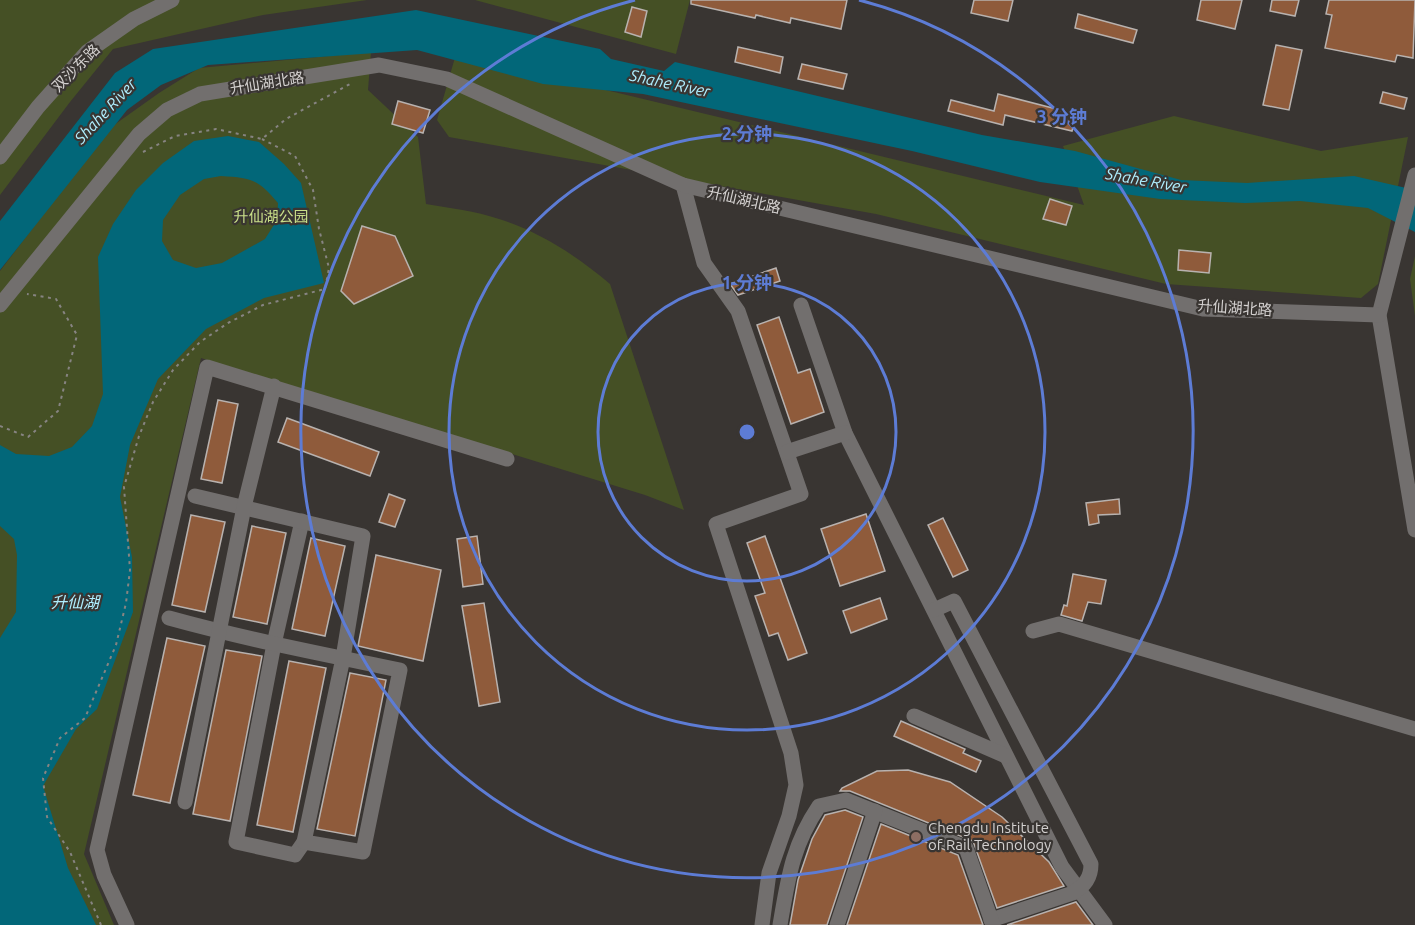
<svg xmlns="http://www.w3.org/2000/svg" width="1415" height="925" font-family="Ubuntu,'Noto Sans SC',sans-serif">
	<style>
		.green { fill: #455025 }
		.water { fill: #026779; fill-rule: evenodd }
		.building { fill: #8f5b3b; stroke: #b8b2af; stroke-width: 1.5 }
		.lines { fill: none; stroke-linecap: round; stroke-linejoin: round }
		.path { stroke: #878482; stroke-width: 2; stroke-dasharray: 3 4.5; stroke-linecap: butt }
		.minor { stroke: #726f6e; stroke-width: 15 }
		.ring { fill: none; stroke: #5d7cd5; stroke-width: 3 }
		.education-dot { fill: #8d6e63; stroke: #393532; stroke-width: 2 }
		.labels { text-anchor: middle; stroke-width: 4.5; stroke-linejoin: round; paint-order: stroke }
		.street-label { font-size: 15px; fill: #d3d0cf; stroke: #393532 }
		.park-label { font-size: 15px; fill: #c9df89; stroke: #393532 }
		.poi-label { font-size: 15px; fill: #d3d0cf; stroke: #393532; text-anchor: start }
		.water-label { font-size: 16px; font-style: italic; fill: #afefff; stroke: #393532 }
		.centre { fill: #5d7cd5; stroke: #393532; stroke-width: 3 }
		.ring-label { font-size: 18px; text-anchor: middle; font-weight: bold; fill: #5d7cd5; stroke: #393532; stroke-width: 4.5; stroke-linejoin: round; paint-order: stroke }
	</style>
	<rect width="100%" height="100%" fill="#393532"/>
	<g class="green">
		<path d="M 0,0 L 367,0 L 263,15 L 113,49 L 70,102 L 0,195 Z"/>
		<path d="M 475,0 L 690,0 L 676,54 Z"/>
		<path d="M 371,52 L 368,90 L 418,137 L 426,204 C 450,208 475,211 499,219 C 540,232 577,256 610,284 L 684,510 L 645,495 L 201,358 L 84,854 L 114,925 L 0,925 L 0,271 L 107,130 L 159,93 L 199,68 Z"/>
		<path d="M 456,54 L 1084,205 L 1063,146 L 1174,116 L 1321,151 L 1408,137 L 1378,284 L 1361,298 L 1166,284 L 876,214 L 449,137 L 437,120 Z"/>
		<path d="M 1415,256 L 1415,316 L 1410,279 Z"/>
	</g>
	<g class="water">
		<path d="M 416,10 L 600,49 L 611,59 L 664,71 L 675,62 L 982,135 L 1075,151 L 1181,180 L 1247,183 L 1354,176 L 1415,190 L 1415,232 L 1368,208 L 1300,201 L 1245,203 L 1160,199 L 1040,182 L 912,151 L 643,94 L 543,84 L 417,50 L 208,65 L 161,85 L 127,110 L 0,270 L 0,221 L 115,73 L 153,49 Z"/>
		<path d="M 228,136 L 259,142 L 284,164 L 301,183 L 324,283 L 264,298 L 206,329 L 158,379 L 130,445 L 120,497 L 132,557 L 133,612 L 97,709 L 76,729 L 43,786 L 68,868 L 96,925 L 0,925 L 0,638 L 16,612 L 17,555 L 14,539 L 0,526 L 0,445 L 16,454 L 49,456 L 72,447 L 92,426 L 103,394 L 98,257 L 113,224 L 136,190 L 163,163 L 194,141 ZM 221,176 C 252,178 258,179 278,203 L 277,220 L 265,239 L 222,263 L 196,268 L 173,260 L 162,241 L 163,220 L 180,195 L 204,179 Z"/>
	</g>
	<g class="building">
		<path d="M 691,0 L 847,0 L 841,29 L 791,18 L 790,23 L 756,15 L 755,18 L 691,4 Z"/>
		<path d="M 974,0 L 1013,0 L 1008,21 L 971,13 Z"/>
		<path d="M 1201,0 L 1242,0 L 1235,29 L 1197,20 Z"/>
		<path d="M 1272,0 L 1299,0 L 1295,16 L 1270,11 Z"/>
		<path d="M 1329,0 L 1415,0 L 1413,58 L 1397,55 L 1395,62 L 1325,48 L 1332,15 L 1326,14 Z"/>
		<path d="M 632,7 L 647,11 L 641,37 L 625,32 Z"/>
		<path d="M 1078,14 L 1137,30 L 1133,43 L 1075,28 Z"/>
		<path d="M 1276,45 L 1302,50 L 1289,110 L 1263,105 Z"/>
		<path d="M 738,47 L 783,57 L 780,73 L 735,62 Z"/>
		<path d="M 802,64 L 847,74 L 843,89 L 798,79 Z"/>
		<path d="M 1383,92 L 1407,98 L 1404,109 L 1380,103 Z"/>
		<path d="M 998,94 L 1076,114 L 1072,131 L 1005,115 L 1003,125 L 948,111 L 951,100 L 994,111 Z"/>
		<path d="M 398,101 L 430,110 L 423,133 L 392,124 Z"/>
		<path d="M 1050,199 L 1072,206 L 1066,225 L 1043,219 Z"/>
		<path d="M 362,226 L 395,236 L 413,276 L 354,304 L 341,291 Z"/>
		<path d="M 1179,250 L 1211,253 L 1209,273 L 1178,270 Z"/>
		<path d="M 776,268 L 780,281 L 738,295 L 730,284 Z"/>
		<path d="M 779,317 L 798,373 L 810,369 L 824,412 L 791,424 L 757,325 Z"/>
		<path d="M 218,400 L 238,404 L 222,483 L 201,479 Z"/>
		<path d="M 287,418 L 379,452 L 370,476 L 278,442 Z"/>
		<path d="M 389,494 L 405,500 L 395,527 L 379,522 Z"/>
		<path d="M 1119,499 L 1120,514 L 1098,515 L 1099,523 L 1089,525 L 1086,503 Z"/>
		<path d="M 866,514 L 885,571 L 840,586 L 821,529 Z"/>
		<path d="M 191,515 L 225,522 L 205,612 L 172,605 Z"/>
		<path d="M 943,518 L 968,570 L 953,577 L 928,525 Z"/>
		<path d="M 252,526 L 286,533 L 267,624 L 233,617 Z"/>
		<path d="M 477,536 L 483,584 L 463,587 L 457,539 Z"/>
		<path d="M 765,536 L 807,653 L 788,660 L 778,633 L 769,636 L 755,596 L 765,593 L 747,543 Z"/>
		<path d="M 311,538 L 345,546 L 325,636 L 292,629 Z"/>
		<path d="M 376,555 L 441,570 L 423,661 L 358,646 Z"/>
		<path d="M 1073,574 L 1106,580 L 1101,604 L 1088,602 L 1082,621 L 1061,615 L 1064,605 L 1067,606 Z"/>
		<path d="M 880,598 L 887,619 L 851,633 L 843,611 Z"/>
		<path d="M 484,603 L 500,702 L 479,706 L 462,606 Z"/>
		<path d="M 167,638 L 205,646 L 170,803 L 133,795 Z"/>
		<path d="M 226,650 L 262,656 L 230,821 L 193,814 Z"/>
		<path d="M 289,661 L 326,668 L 293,832 L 257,825 Z"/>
		<path d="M 350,673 L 386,680 L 355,836 L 317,829 Z"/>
		<path d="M 901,721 L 965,749 L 963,753 L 981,761 L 976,772 L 894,736 Z"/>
		<path d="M 908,770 L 950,782 L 1002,817 L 1049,862 L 1064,886 L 997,908 L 973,841 L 850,791 L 840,791 L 842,788 L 877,771 Z"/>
		<path d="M 845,810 L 863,817 L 827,925 L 790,925 L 798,880 L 812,839 L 825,815 Z"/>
		<path d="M 881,824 L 958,855 L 983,925 L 847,925 Z"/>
		<path d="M 1076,902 L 1093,925 L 1007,925 Z"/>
	</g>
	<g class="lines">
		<g class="path">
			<path d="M 143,152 L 175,136 L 216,129 L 262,139 L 286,119 L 350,84"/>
			<path d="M 0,426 L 28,437 L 58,411 L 77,335 L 56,299 L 27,294"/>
			<path d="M 101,925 L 70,852 L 47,817 L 43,778 L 60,738 L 85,718 L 116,645 L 126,603 L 130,570 L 124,487 L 139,436 L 153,402 L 173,370 L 200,342 L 228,323 L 263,305 L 325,289 L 329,268 L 319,229 L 313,190 L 295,156 L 262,139"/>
		</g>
		<g class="minor">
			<path d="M 0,157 L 38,107 L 87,52 L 134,19 L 172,0"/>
			<path d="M 1415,175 L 1379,315 L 1415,530"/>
			<path d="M 683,185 L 704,263 L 738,311 L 801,494 L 716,524 L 791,753 L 796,785 L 789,816 L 769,873 L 762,925"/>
			<path d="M 0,305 L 139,134 L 167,110 L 200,94 L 379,65 L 447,79 L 683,185 L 1203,309 L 1379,315"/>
			<path d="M 801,305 L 845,433 L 1062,867 L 1105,925"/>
			<path d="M 787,452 L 845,433"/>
			<path d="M 302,521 L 274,644 L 236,842 L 295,855 L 304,842"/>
			<path d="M 934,610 L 954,601 L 1091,864 C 1091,878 1085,885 1073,893 L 991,920"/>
			<path d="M 169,618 C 245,639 322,654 400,670 L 363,852 L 304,842 L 343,658 L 363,536 L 195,496"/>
			<path d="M 1033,631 L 1059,624 L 1415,729"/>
			<path d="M 914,716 L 1006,756"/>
			<path d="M 185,802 L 244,507 L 274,386"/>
			<path d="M 127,925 L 104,875 L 97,850 L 207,367 L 507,459"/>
			<path d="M 780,925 C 788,879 792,846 819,806 L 846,800 L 966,848 L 993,925"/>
			<path d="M 837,925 L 875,811"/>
		</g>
	</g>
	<g class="ring">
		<circle cx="747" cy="432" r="149"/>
		<circle cx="747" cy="432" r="298"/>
		<path d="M859 0A446 446 0 1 1 635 0"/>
	</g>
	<circle class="education-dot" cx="916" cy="837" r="6"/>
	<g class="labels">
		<g class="street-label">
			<text transform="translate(76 68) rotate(-45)" y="5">双沙东路</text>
			<text transform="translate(267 83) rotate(-9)" y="5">升仙湖北路</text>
			<text transform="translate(744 200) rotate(13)" y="5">升仙湖北路</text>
			<text transform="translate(1235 308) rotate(4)" y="5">升仙湖北路</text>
		</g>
		<g class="park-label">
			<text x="271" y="222">升仙湖公园</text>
		</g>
		<g class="poi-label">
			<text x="928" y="833">Chengdu Institute<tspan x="928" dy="17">of Rail Technology</tspan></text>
		</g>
		<g class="water-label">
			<text transform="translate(670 83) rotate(12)" y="6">Shahe River</text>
			<text transform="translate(105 111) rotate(-47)" y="6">Shahe River</text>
			<text transform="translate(1146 180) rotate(10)" y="6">Shahe River</text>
			<text x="75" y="608">升仙湖</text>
		</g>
	</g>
	<circle cx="747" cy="432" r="9" class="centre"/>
	<g class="ring-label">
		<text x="1062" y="123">3 分钟</text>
		<text x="747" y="140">2 分钟</text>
		<text x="747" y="289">1 分钟</text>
	</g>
</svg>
